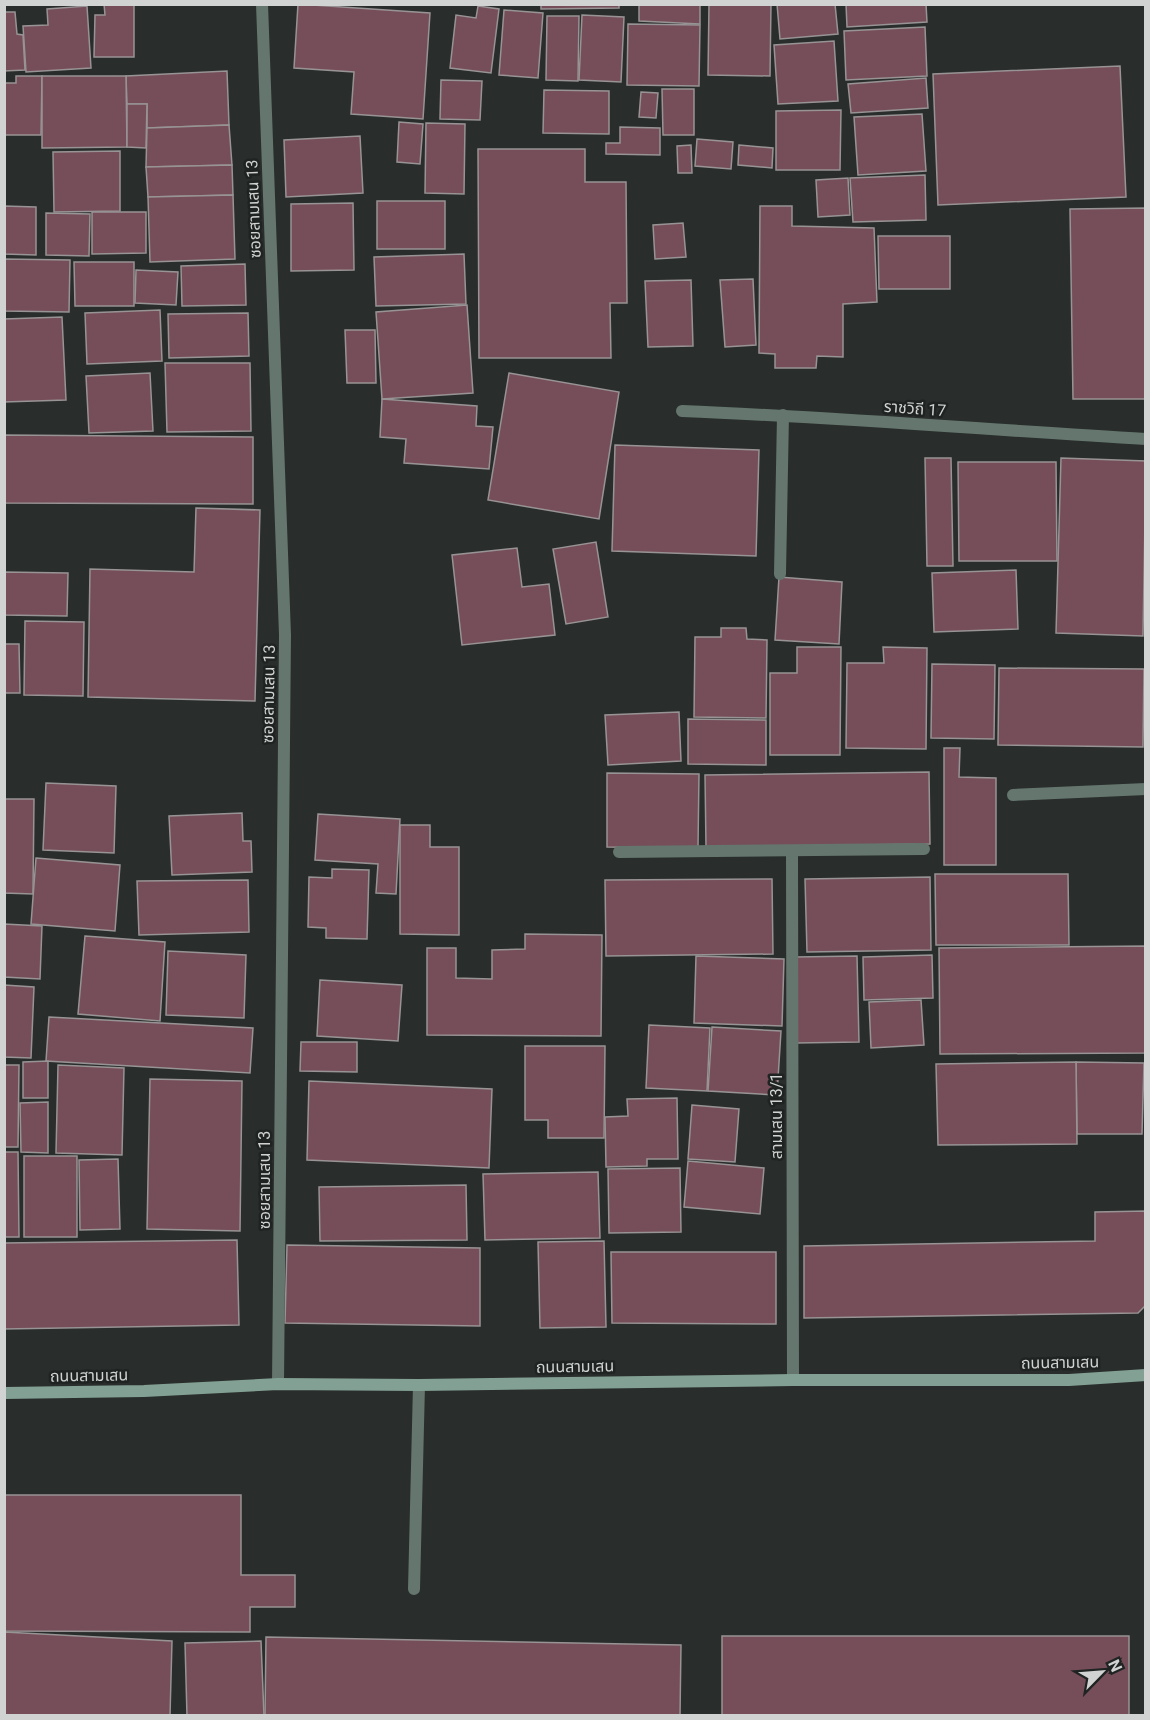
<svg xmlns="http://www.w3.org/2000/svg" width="1150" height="1720" font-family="Roboto,'Noto Sans Thai',sans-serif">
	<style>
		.building { fill: #764e5a; stroke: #989394; stroke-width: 1.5 }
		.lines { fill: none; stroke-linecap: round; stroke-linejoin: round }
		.lane { stroke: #64766e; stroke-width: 12 }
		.street { stroke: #64766e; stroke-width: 12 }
		.secondary { stroke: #82a094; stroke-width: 12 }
		.labels { text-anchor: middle; stroke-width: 5; stroke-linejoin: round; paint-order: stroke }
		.street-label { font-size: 16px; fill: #d1d3d2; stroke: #1f2322 }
	</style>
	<rect width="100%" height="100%" fill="#292d2b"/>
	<g class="building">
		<path d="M 104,4 L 134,4 L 134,57 L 94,57 L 95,15 L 105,15 Z"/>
		<path d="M 298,4 L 430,13 L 423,119 L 351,114 L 354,72 L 294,68 Z"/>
		<path d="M 541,4 L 619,4 L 619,8 L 541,9 Z"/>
		<path d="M 639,4 L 700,4 L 700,24 L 639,21 Z"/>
		<path d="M 709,4 L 771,4 L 770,76 L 708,75 Z"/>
		<path d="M 777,4 L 835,4 L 838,34 L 780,39 Z"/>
		<path d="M 846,4 L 926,4 L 927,22 L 847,27 Z"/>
		<path d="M 87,6 L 91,68 L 26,72 L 23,26 L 48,25 L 47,9 Z"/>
		<path d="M 478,6 L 499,9 L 491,73 L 450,68 L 456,15 L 476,18 Z"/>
		<path d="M 504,10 L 543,13 L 538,78 L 499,75 Z"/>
		<path d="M 4,12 L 15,12 L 17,34 L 23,35 L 25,70 L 4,71 Z"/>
		<path d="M 582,15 L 624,17 L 621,82 L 579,80 Z"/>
		<path d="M 547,16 L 579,16 L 578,81 L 546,80 Z"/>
		<path d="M 628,24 L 700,25 L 699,86 L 627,85 Z"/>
		<path d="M 925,27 L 927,76 L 846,80 L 844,31 Z"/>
		<path d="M 834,41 L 838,101 L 778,104 L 774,45 Z"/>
		<path d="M 1120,66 L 1126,197 L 938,205 L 933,74 Z"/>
		<path d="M 227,71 L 229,125 L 147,128 L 147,104 L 127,104 L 126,76 Z"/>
		<path d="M 16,76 L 42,76 L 41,135 L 4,135 L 4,83 L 16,83 Z"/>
		<path d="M 42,76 L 126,76 L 127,147 L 42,148 Z"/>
		<path d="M 926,78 L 928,108 L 851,113 L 848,84 Z"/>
		<path d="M 441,80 L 482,81 L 480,120 L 440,119 Z"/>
		<path d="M 662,89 L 694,89 L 694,135 L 663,135 Z"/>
		<path d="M 544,90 L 609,91 L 609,134 L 543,133 Z"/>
		<path d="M 641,92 L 658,93 L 656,118 L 639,117 Z"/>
		<path d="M 127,104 L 147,104 L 146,148 L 127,147 Z"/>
		<path d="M 841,110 L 840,170 L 776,170 L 776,111 Z"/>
		<path d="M 922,114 L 926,171 L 858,175 L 854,117 Z"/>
		<path d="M 399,122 L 423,124 L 420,164 L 397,162 Z"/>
		<path d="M 426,123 L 465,124 L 464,194 L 425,193 Z"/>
		<path d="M 229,125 L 232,165 L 146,167 L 147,128 Z"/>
		<path d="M 620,127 L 660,128 L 660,155 L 606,154 L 606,143 L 620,143 Z"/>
		<path d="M 360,136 L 363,193 L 286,197 L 284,140 Z"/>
		<path d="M 697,139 L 733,142 L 731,169 L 695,166 Z"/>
		<path d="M 691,145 L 692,173 L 678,173 L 677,146 Z"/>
		<path d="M 739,145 L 773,148 L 772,168 L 738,165 Z"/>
		<path d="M 478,149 L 585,149 L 585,182 L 626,182 L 627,303 L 610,303 L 611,358 L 479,358 Z"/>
		<path d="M 120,151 L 120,211 L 54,212 L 53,152 Z"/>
		<path d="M 232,165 L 233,195 L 148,197 L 146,167 Z"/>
		<path d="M 925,175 L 926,220 L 853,222 L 850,178 Z"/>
		<path d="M 848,178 L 850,215 L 818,217 L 816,180 Z"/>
		<path d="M 233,195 L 235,259 L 150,262 L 148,197 Z"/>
		<rect x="377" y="201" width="68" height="48"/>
		<path d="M 353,203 L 354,270 L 291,271 L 291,204 Z"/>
		<path d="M 4,206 L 36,207 L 36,255 L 4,254 Z"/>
		<path d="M 760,206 L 792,206 L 792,226 L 874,228 L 877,302 L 843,304 L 843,357 L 817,356 L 816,368 L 775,368 L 775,354 L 759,353 Z"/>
		<path d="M 1146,208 L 1146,399 L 1073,399 L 1070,209 Z"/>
		<path d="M 92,212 L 146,212 L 146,253 L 92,254 Z"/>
		<path d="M 46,213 L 90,214 L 89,256 L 46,255 Z"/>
		<path d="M 683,223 L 686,257 L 655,259 L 653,225 Z"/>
		<path d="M 878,236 L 950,236 L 950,289 L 879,289 Z"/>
		<path d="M 464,254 L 466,304 L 376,306 L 374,257 Z"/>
		<path d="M 4,259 L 70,260 L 69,312 L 4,311 Z"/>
		<path d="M 74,262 L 134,262 L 134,306 L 75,306 Z"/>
		<path d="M 245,264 L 246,305 L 182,306 L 181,266 Z"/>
		<path d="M 136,270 L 178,272 L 176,305 L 135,303 Z"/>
		<path d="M 753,279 L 756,345 L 725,347 L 720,280 Z"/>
		<path d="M 691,280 L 693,346 L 648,347 L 645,281 Z"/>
		<path d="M 467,305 L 473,393 L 382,399 L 376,312 Z"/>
		<path d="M 160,310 L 162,361 L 87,364 L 85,313 Z"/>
		<path d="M 248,313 L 249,356 L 169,358 L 168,314 Z"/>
		<path d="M 62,317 L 66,400 L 4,402 L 4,319 Z"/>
		<path d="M 345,330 L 375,330 L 376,383 L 347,383 Z"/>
		<path d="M 165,363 L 250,363 L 251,431 L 167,432 Z"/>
		<path d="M 150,373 L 153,431 L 89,433 L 86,376 Z"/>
		<path d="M 509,373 L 619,392 L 599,519 L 488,500 Z"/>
		<path d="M 382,399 L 477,406 L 476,426 L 493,427 L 489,469 L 404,463 L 406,439 L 380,437 Z"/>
		<path d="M 4,435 L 253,437 L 253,504 L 4,503 Z"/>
		<path d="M 615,445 L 759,450 L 756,556 L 612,551 Z"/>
		<path d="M 925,458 L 951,458 L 953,566 L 927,566 Z"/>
		<path d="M 1061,458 L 1146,461 L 1143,636 L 1056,633 Z"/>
		<path d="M 958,462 L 1056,462 L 1057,561 L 959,561 Z"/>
		<path d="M 196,508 L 260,510 L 255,701 L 88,697 L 90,569 L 194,572 Z"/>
		<path d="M 596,542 L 608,617 L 566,624 L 553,549 Z"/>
		<path d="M 517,548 L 522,587 L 549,584 L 555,635 L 462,645 L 452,555 Z"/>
		<path d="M 1016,570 L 1018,629 L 934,632 L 932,573 Z"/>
		<path d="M 4,572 L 68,573 L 67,616 L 4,615 Z"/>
		<path d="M 779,577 L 842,582 L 839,644 L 775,640 Z"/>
		<path d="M 25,621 L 84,622 L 83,696 L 24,695 Z"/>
		<path d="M 721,628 L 746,628 L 747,639 L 767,640 L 766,718 L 694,717 L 695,637 L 721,637 Z"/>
		<path d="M 4,644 L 19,644 L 20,693 L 4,693 Z"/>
		<path d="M 797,647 L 841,647 L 840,755 L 770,755 L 770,673 L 797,673 Z"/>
		<path d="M 883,647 L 927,648 L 926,749 L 846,748 L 847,663 L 884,663 Z"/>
		<path d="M 932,664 L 995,665 L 994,739 L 931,738 Z"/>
		<path d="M 999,668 L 1144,669 L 1143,747 L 998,745 Z"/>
		<path d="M 679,712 L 681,761 L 608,765 L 605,715 Z"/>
		<path d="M 688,719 L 766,720 L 766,765 L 688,764 Z"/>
		<path d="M 944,748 L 960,748 L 959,777 L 996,778 L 996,865 L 944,865 Z"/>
		<path d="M 929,772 L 930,844 L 706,847 L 705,775 Z"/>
		<path d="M 607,773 L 699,774 L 698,848 L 607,847 Z"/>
		<path d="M 46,783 L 116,786 L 114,853 L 43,850 Z"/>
		<path d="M 4,799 L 34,799 L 33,894 L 4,893 Z"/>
		<path d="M 242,813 L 243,841 L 251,841 L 252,872 L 172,875 L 169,816 Z"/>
		<path d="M 318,814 L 400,819 L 396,894 L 376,893 L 378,864 L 315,860 Z"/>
		<path d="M 400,825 L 430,825 L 430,847 L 459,847 L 459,935 L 400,934 Z"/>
		<path d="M 36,858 L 120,865 L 115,931 L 31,924 Z"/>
		<path d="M 332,869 L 369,870 L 367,939 L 326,938 L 326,928 L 308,927 L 309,877 L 332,878 Z"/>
		<path d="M 935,874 L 1068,874 L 1069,945 L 936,945 Z"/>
		<path d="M 930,877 L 931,950 L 807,952 L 805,879 Z"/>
		<path d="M 772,879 L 773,954 L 606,956 L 605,880 Z"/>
		<path d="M 248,880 L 249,932 L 139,935 L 137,881 Z"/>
		<path d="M 4,924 L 42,926 L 40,979 L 4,977 Z"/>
		<path d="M 525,934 L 602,935 L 601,1036 L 427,1035 L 427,948 L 456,948 L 456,978 L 492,979 L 492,950 L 525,949 Z"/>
		<path d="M 85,936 L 165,942 L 160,1021 L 78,1014 Z"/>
		<path d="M 1146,946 L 1146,1053 L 940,1054 L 939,948 Z"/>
		<path d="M 168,951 L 246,955 L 244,1018 L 166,1015 Z"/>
		<path d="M 932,955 L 933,998 L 864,1000 L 863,957 Z"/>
		<path d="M 696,956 L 784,959 L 782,1026 L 694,1023 Z"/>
		<path d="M 857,956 L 859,1042 L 796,1043 L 795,957 Z"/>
		<path d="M 320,980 L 402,985 L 398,1041 L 317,1036 Z"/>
		<path d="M 4,985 L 34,987 L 31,1058 L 4,1057 Z"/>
		<path d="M 921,1000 L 924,1045 L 871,1048 L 869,1002 Z"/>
		<path d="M 49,1017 L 253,1028 L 250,1073 L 46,1061 Z"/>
		<path d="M 649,1025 L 710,1028 L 707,1091 L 646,1088 Z"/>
		<path d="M 712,1027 L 781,1031 L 777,1095 L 708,1091 Z"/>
		<path d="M 301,1042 L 357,1042 L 357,1072 L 300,1071 Z"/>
		<path d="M 525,1046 L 605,1046 L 604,1138 L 548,1138 L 548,1120 L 525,1120 Z"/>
		<path d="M 48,1061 L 48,1098 L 23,1098 L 23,1062 Z"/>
		<path d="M 1076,1062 L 1144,1063 L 1142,1134 L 1077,1134 Z"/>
		<path d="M 1076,1062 L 1077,1144 L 938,1145 L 936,1064 Z"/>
		<path d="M 4,1065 L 19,1065 L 18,1147 L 4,1147 Z"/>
		<path d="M 58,1065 L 124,1068 L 122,1155 L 56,1153 Z"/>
		<path d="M 150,1079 L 242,1081 L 240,1231 L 147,1229 Z"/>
		<path d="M 309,1081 L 492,1089 L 489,1168 L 307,1160 Z"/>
		<path d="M 677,1098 L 678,1159 L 647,1159 L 647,1166 L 606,1167 L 605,1117 L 628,1116 L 627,1099 Z"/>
		<path d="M 48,1102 L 48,1153 L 21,1152 L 20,1103 Z"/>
		<path d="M 692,1105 L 739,1109 L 735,1162 L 688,1159 Z"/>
		<path d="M 4,1152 L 18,1152 L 19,1237 L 4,1237 Z"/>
		<rect x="24" y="1156" width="53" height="81"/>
		<path d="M 118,1159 L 120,1229 L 80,1230 L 79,1160 Z"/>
		<path d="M 688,1161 L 764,1168 L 760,1214 L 684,1207 Z"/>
		<path d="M 680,1168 L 681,1232 L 609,1233 L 608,1169 Z"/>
		<path d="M 598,1172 L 600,1238 L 485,1240 L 483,1174 Z"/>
		<path d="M 466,1185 L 467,1240 L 320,1241 L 319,1187 Z"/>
		<path d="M 1146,1211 L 1146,1305 L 1138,1313 L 804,1318 L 804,1246 L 1095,1241 L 1095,1212 Z"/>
		<path d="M 237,1240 L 239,1325 L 4,1329 L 4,1243 Z"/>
		<path d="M 604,1241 L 606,1327 L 540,1328 L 538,1242 Z"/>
		<path d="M 287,1245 L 480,1248 L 480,1326 L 285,1323 Z"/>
		<path d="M 611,1252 L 776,1252 L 776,1324 L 612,1323 Z"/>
		<path d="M 4,1495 L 241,1495 L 241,1575 L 295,1575 L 295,1607 L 250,1607 L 250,1632 L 4,1631 Z"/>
		<path d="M 4,1632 L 172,1641 L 170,1716 L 4,1716 Z"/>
		<rect x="722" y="1636" width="407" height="80"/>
		<path d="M 266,1637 L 681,1645 L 680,1716 L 265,1716 Z"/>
		<path d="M 261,1641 L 264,1716 L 187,1716 L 185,1643 Z"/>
	</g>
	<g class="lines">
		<path class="lane" d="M 414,1589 L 419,1385"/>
		<g class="street">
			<path d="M 262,4 L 285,635 L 278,1384"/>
			<path d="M 682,411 C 836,417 991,430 1146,439"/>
			<path d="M 780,574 L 783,415"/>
			<path d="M 1013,795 L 1146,789"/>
			<path d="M 792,851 L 793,1380"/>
			<path d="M 619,852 L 924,849"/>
		</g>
		<path class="secondary" d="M 4,1393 L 144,1391 L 278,1384 L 419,1385 L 793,1380 L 1069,1380 L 1146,1375"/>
	</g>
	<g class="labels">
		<g class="street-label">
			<text transform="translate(253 209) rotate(-92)" y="6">ซอยสามเสน 13</text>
			<text transform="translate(915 408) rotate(4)" y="6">ราชวิถี 17</text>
			<text transform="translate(268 694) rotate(-89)" y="6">ซอยสามเสน 13</text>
			<text transform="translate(776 1116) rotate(-90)" y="6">สามเสน 13/1</text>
			<text transform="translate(264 1180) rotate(-90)" y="6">ซอยสามเสน 13</text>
			<text transform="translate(1060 1362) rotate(-1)" y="6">ถนนสามเสน</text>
			<text transform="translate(575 1366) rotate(-1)" y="6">ถนนสามเสน</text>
			<text transform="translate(89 1375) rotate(-1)" y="6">ถนนสามเสน</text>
		</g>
	</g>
	<rect width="1150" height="1720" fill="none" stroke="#d1d3d2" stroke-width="12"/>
	<g transform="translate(1102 1672) rotate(65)" stroke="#1f2322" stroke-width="4.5" paint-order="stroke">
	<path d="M0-4.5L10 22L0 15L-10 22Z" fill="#d1d3d2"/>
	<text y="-9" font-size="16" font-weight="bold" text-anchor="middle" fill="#d1d3d2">N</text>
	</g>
</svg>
